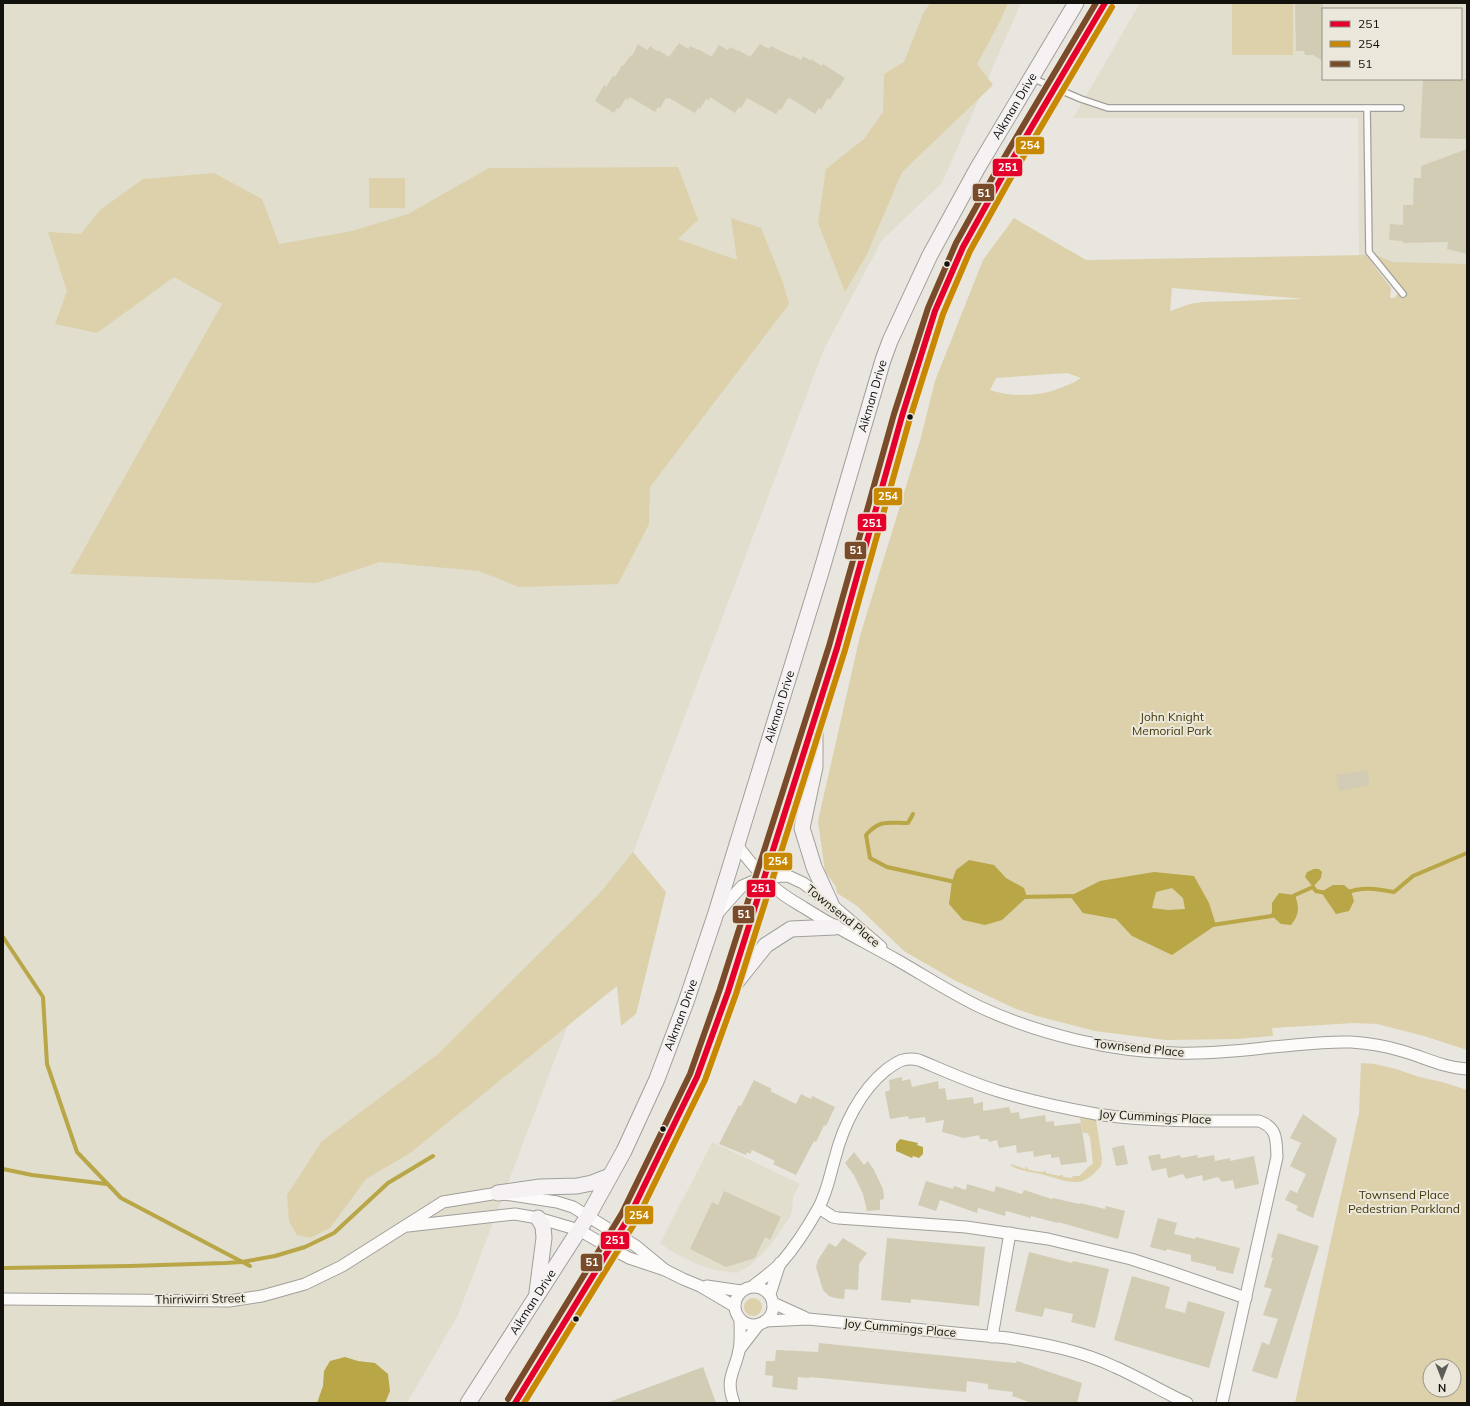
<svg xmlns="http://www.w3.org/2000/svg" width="1470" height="1406" font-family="Mulish,sans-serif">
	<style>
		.built { fill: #e1dece; fill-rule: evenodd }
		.green { fill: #dcd1aa; fill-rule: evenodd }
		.water { fill: #b8a647; fill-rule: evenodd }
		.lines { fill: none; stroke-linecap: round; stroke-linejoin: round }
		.stream { stroke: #b8a647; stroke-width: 4 }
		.building { fill: #d2ccb4 }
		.service-casing { stroke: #a09f99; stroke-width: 8 }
		.minor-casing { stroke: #a09f99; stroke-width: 13 }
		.secondary-casing { stroke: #a09f99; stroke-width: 17 }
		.service { stroke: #fcfbfa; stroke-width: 5.5 }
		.minor { stroke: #fcfbfa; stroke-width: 11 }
		.secondary { stroke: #f6f2f4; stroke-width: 15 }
		.bus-1-casing { stroke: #ebe8db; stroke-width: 9 }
		.bus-2-casing { stroke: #ebe8db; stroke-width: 9 }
		.bus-3-casing { stroke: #ebe8db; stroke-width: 9 }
		.bus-1 { stroke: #e4002b; stroke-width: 6 }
		.bus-2 { stroke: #c98802; stroke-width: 6 }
		.bus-3 { stroke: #7a4b2a; stroke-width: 6 }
		.bus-dot { fill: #12110c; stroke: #ebe8db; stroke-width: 1.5 }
		.labels { text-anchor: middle; stroke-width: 4; stroke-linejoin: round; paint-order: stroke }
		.street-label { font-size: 12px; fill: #12110c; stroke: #ebe8db }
		.park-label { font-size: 12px; fill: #433809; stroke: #ebe8db }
		.line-badge { stroke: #ebe8db; stroke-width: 1.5 }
		.badge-label { font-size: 11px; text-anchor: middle; font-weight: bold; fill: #fff }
	</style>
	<rect width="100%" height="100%" fill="#e8e6de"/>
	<g class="built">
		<path d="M 3,3 L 1021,3 L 942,183 L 882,240 L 824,349 L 458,1315 L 407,1403 L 3,1403 Z"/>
		<path d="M 1140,3 L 1467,3 L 1467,264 L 1359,265 L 1358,118 L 1073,118 ZM 1323,9 L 1461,9 L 1461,79 L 1323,79 Z"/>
		<path d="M 712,1142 L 800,1184 L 793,1197 L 792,1210 L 790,1217 L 775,1239 L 763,1253 L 749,1266 L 737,1273 L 716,1270 L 696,1264 L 671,1251 L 660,1243 L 695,1176 Z"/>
	</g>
	<g class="green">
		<path d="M 930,3 L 1008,3 L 1000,21 L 977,64 L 993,85 L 902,172 L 867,254 L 845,292 L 818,223 L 826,169 L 864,139 L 883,112 L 884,74 L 904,62 L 923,14 Z"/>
		<rect x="1232" y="3" width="61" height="52"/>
		<path d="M 678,167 L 698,220 L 678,239 L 737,260 L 731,218 L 761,228 L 782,280 L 789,304 L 650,487 L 649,524 L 618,584 L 519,587 L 479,571 L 380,562 L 316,583 L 70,574 L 222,304 L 174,277 L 97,333 L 55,324 L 67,291 L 48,232 L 81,234 L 100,210 L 143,179 L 214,173 L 262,199 L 279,244 L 352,231 L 408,214 L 489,168 Z"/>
		<rect x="369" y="178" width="36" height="30"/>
		<path d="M 1014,218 L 1086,260 L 1366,255 L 1391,288 L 1390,298 L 1395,298 L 1401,287 L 1376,255 L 1392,262 L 1467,264 L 1467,1050 L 1424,1036 L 1377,1024 L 1354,1023 L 1272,1028 L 1273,1036 L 1237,1039 L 1166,1040 L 1095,1031 L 1037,1016 L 1014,1008 L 954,980 L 904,951 L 857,906 L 837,893 L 836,887 L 825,871 L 818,821 L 860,636 L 920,441 L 935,381 L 983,260 ZM 1172,288 L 1305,299 L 1203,302 L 1190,304 L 1170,311 ZM 1067,373 L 1081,378 C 1054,395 1020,400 990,390 L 996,378 Z"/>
		<path d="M 633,852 L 666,892 L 636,1014 L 621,1026 L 617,986 L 410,1153 L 366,1179 L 330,1228 L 310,1238 L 297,1235 L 289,1221 L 287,1195 L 322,1141 L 438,1054 L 600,893 Z"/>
		<path d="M 1361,1063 L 1375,1064 L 1396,1069 L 1419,1077 L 1442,1082 L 1467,1090 L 1467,1403 L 1295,1403 L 1359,1113 ZM 1430,1366 L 1454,1366 L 1454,1390 L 1430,1390 Z"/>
		<path d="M 1080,1118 L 1096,1120 L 1102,1158 L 1101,1166 C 1096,1172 1086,1182 1078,1182 C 1066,1183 1053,1177 1041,1174 C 1030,1172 1021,1171 1011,1166 L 1011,1164 L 1025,1169 L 1026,1167 L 1027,1167 L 1027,1169 C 1033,1171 1041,1173 1046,1171 L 1046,1173 L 1060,1176 L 1061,1175 L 1063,1175 L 1063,1177 L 1072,1178 L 1073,1176 L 1079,1176 L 1093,1163 L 1090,1137 L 1087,1133 L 1083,1133 Z"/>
		<circle cx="753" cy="1307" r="9"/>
	</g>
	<g class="water">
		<path d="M 969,860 L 994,865 L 1006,878 L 1024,888 L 1027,897 L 1002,920 L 985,925 L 963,920 L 949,904 L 952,881 L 956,870 Z"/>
		<path d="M 1314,869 L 1319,869 L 1322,872 L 1321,878 L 1313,887 L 1305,877 L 1307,872 Z"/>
		<path d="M 1154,872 L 1194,876 L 1209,903 L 1216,925 L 1172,955 L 1132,936 L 1116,919 L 1083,913 L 1070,896 L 1100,881 ZM 1172,888 L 1183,898 L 1185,909 L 1168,910 L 1152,908 L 1156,892 Z"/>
		<path d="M 1333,885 L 1344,885 L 1351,891 L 1354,901 L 1349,911 L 1336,914 L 1321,892 Z"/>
		<path d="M 1279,893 L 1295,895 C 1299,907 1300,914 1291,925 L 1281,924 L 1272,916 L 1272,903 Z"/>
		<path d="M 900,1139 L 918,1143 L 917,1145 L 923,1147 L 923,1154 L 919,1158 L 913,1156 L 912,1158 L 896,1151 L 896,1144 Z"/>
		<path d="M 345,1357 L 358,1361 L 375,1363 L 388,1374 L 390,1391 L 385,1403 L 317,1403 L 323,1386 L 324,1371 L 330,1361 Z"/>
	</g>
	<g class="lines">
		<g class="stream">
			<path d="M 913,814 L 908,823 C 888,823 880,819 866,835 L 870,858 L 887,867 L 955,882"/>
			<path d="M 1346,893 C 1362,886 1378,889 1394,892 L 1413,876 L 1467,853"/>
			<path d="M 1021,897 L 1075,896"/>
			<path d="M 1292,898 L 1295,895 L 1313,887 L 1316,891 L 1326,893"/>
			<path d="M 1212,925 L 1272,916 L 1275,912"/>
			<path d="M 3,937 L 43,997 L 47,1064 L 77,1152 L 121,1198 L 250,1266"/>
			<path d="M 3,1169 L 32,1175 L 107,1184"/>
			<path d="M 3,1268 L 130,1266 L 225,1263 L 242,1262 L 275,1256 L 305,1247 L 334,1233 L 388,1183 L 433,1156"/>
		</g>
	</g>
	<g class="building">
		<path d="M 1295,3 L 1323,3 L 1323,61 L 1313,55 L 1305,55 L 1304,51 L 1296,51 Z"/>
		<path d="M 679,43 L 688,49 L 690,46 L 698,50 L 698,49 L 710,56 L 712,56 L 719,45 L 728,50 L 730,47 L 738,51 L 738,50 L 750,57 L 760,44 L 769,49 L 771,46 L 791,56 L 792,55 L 801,60 L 803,56 L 811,61 L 811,59 L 822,66 L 823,64 L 845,78 L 838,89 L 837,88 L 830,100 L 828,98 L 821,110 L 819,108 L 815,114 L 790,98 L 789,99 L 788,98 L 781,110 L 779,109 L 776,114 L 747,98 L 741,108 L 739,107 L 735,113 L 710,97 L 709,100 L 706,99 L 700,109 L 698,108 L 695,113 L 669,98 L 669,99 L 666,98 L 660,108 L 658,107 L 655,112 L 630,97 L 628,100 L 626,98 L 619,109 L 617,108 L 614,113 L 595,101 L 604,85 L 606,87 L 613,76 L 615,77 L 622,65 L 623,66 L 631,55 L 632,56 L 638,44 L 647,50 L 650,46 L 657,51 L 658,50 L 669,57 Z"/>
		<path d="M 1423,79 L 1467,79 L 1467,139 L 1420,138 Z"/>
		<path d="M 1467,149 L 1467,254 L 1447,249 L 1448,242 L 1403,243 L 1403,241 L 1389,240 L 1390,224 L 1403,225 L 1403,205 L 1413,205 L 1414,178 L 1421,178 L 1421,166 Z"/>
		<path d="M 1367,770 L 1370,785 L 1339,791 L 1336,775 Z"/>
		<path d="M 902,1077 L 902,1081 L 910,1079 L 912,1087 L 938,1081 L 939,1089 L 945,1088 L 947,1100 L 973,1097 L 974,1104 L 983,1102 L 983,1111 L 1009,1107 L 1011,1113 L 1019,1112 L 1020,1119 L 1045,1115 L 1046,1122 L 1054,1121 L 1054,1126 L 1081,1123 L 1087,1162 L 1061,1165 L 1059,1157 L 1051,1158 L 1051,1154 L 1034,1157 L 1033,1151 L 1017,1153 L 1016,1145 L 999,1148 L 997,1140 L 989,1142 L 988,1139 L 980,1139 L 979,1135 L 964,1138 L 942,1132 L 944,1120 L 926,1123 L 925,1117 L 909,1119 L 908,1116 L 890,1119 L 885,1092 L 890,1090 L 889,1080 Z"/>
		<path d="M 754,1080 L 772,1089 L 770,1091 L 796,1104 L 801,1094 L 811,1099 L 812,1096 L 835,1107 L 826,1126 L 824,1125 L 816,1142 L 814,1141 L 796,1175 L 773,1164 L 775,1161 L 752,1150 L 750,1154 L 747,1152 L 746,1155 L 719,1144 L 739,1105 L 741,1106 Z"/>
		<path d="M 1303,1114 L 1337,1139 L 1313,1218 L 1296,1210 L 1298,1206 L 1285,1200 L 1290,1190 L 1297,1193 L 1306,1174 L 1290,1166 L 1301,1143 L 1290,1138 Z"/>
		<path d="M 1124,1145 L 1128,1164 L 1116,1166 L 1112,1148 Z"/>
		<path d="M 854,1152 L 864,1165 L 868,1161 L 874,1170 L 883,1189 L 884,1199 L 880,1200 L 880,1210 L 867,1211 L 863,1194 L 854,1175 L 845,1163 Z"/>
		<path d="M 1160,1154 L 1161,1159 L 1180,1155 L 1181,1158 L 1197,1155 L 1198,1158 L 1214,1155 L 1215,1161 L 1230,1158 L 1230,1161 L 1254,1156 L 1259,1184 L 1235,1189 L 1233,1180 L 1222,1182 L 1218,1177 L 1203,1181 L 1202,1175 L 1186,1179 L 1183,1174 L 1168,1178 L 1166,1168 L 1152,1171 L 1148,1156 Z"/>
		<path d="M 926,1181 L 953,1189 L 954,1186 L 966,1190 L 967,1184 L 994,1192 L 996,1186 L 1022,1194 L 1024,1190 L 1052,1199 L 1053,1198 L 1079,1204 L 1080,1203 L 1105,1209 L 1106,1206 L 1125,1211 L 1118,1239 L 1058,1222 L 1058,1223 L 1031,1216 L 1031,1218 L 1006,1211 L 1005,1216 L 978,1208 L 977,1213 L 940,1200 L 936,1211 L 918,1205 Z"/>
		<path d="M 724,1191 L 781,1217 L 770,1240 L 765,1237 L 755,1258 L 726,1267 L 690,1249 L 712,1202 L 718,1205 Z"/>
		<path d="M 1158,1218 L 1177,1223 L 1174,1234 L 1195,1239 L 1196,1237 L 1240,1248 L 1233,1274 L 1216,1270 L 1216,1267 L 1191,1261 L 1191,1255 L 1167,1249 L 1166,1251 L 1150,1247 Z"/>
		<path d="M 1278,1233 L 1319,1246 L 1277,1379 L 1252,1371 L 1262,1342 L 1269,1345 L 1278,1319 L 1263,1315 L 1272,1289 L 1264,1287 L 1273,1258 L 1271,1257 Z"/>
		<path d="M 843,1238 L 867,1253 L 859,1264 L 858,1290 L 845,1289 L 844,1299 L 835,1298 L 829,1296 L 823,1290 L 816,1267 L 818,1260 L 829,1243 L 836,1247 Z"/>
		<path d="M 887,1238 L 985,1247 L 979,1306 L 911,1299 L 911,1303 L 881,1300 Z"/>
		<path d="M 1029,1252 L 1072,1263 L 1073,1261 L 1109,1269 L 1095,1328 L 1071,1322 L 1073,1314 L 1045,1308 L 1042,1317 L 1015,1311 Z"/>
		<path d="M 1132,1276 L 1170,1287 L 1165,1308 L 1185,1313 L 1188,1301 L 1225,1312 L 1209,1368 L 1114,1340 Z"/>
		<path d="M 819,1343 L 1016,1363 L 1017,1361 L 1082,1383 L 1077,1403 L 1032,1403 L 1012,1396 L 1013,1392 L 988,1389 L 988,1384 L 967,1381 L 966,1392 L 810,1377 L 810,1378 L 798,1377 L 797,1390 L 772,1387 L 773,1376 L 765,1375 L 766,1361 L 775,1361 L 776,1350 L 818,1352 Z"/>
		<path d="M 703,1367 L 716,1403 L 609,1403 L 609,1402 Z"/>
	</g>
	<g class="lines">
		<g class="service-casing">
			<g id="service">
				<path d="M 1032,78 L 1081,99 L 1108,108 L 1401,108"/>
				<path d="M 1367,108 L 1369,252 L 1403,294"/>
			</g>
		</g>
		<g class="minor-casing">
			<g id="minor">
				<path d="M 737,845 C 748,860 760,874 774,887 C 782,895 793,901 803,907 C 834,927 865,942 897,960 C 925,976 951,993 980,1007 C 1038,1034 1112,1052 1176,1053 C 1208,1054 1240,1051 1272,1047 C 1298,1045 1324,1041 1351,1042 C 1368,1043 1386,1046 1402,1051 C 1424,1057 1444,1068 1467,1069"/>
				<path d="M 717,914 L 742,886 L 763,877 L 788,876 L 803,883 L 831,904 L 881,947"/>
				<path d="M 819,1208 L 833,1217 L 838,1218 L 966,1227 L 1048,1239 L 1131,1259 L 1171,1272 L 1246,1298"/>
				<path d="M 408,1226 L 515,1214 L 538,1218 L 579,1230 L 610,1248 L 629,1258 L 665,1270 L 683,1279 L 700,1286 L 734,1306"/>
				<path d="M 707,1286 L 741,1291"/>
				<path d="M 753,1286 C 762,1279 773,1271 781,1263 C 794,1248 809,1225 819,1207 C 827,1192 830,1175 835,1158 C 843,1126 860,1091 886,1070 C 898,1061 904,1057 919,1060 C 945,1071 971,1083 998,1091 C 1030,1101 1063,1108 1096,1114 C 1149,1122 1205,1121 1259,1121 C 1278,1128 1276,1140 1277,1157 L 1222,1403"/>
				<circle cx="754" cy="1306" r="19"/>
				<path d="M 770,1294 L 780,1263"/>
				<path d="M 3,1299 L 229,1301 L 262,1296 L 305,1284 L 342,1266 L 443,1202 L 498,1193 L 557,1202 L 573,1207 L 636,1246 L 665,1270"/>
				<path d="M 773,1303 L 804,1317"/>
				<path d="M 765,1321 L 808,1319 L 1008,1338 C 1045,1344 1082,1351 1115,1367 C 1140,1378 1163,1392 1187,1403"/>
				<path d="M 992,1337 L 1010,1233"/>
				<path d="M 739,1350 L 759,1324"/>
				<path d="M 734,1403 C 725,1379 734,1373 739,1351 C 741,1341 740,1329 740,1319"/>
			</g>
		</g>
		<g class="secondary-casing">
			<g id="secondary">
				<path d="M 815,731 L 815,767 L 802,828 L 814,867 L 831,904"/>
				<path d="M 734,985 L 766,945 L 791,929 L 835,927"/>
				<path d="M 498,1193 L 540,1187 L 577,1186 L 592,1183 L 610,1176"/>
				<path d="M 537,1292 L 544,1238 L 543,1226 L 538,1218"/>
				<path id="s1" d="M 468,1403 L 588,1216 L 624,1151 L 657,1079 L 686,1002 L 715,916 L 821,572 L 883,360 L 890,341 L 930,255 L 977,169 L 1076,3"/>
				<path d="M 515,1403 L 629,1217 L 697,1077 L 728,992 L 837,648 L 902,416 L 935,311 L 963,247 L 1002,177 L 1105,3"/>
			</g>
		</g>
		<use href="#service" class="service"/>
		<use href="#minor" class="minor"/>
		<use href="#secondary" class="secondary"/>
		<g class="bus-1-casing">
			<path id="bus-1" d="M 515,1403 L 629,1217 L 697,1077 L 728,992 L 837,648 L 902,416 L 935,311 L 963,247 L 1002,177 L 1105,3"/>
		</g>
		<g class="bus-2-casing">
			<path id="bus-2" d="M 524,1403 L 636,1221 L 705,1080 L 736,994 L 845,650 L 910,418 L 943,314 L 970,251 L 1009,181 L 1112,7"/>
		</g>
		<g class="bus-3-casing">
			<path id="bus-3" d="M 508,1399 L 622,1213 L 690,1074 L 720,989 L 829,646 L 894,414 L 928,308 L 956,243 L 995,173 L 1096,3"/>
		</g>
		<use href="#bus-1" class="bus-1"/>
		<use href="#bus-2" class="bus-2"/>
		<use href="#bus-3" class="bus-3"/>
	</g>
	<g class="bus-dot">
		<circle cx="947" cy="264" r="3.5"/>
		<circle cx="910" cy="417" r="3.5"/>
		<circle cx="663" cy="1129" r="3.5"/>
		<circle cx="576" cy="1319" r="3.5"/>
	</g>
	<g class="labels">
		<g class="street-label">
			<text dy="4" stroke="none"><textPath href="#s1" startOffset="1416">Aikman Drive</textPath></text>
			<text dy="4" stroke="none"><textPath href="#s1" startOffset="1092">Aikman Drive</textPath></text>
			<text dy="4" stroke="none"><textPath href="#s1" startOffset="768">Aikman Drive</textPath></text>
			<text transform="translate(843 916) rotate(39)" y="4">Townsend Place</text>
			<text dy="4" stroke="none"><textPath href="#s1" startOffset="444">Aikman Drive</textPath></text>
			<text transform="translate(1139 1048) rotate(6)" y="4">Townsend Place</text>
			<text transform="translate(1155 1117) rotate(3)" y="4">Joy Cummings Place</text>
			<text transform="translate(200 1299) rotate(-1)" y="4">Thirriwirri Street</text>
			<text dy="4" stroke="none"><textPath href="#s1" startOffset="120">Aikman Drive</textPath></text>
			<text transform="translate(900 1328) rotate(5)" y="4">Joy Cummings Place</text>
		</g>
		<g class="park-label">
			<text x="1172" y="721">John Knight<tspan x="1172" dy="14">Memorial Park</tspan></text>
			<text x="1404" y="1199">Townsend Place<tspan x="1404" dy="14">Pedestrian Parkland</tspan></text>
		</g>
	</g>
	<g class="line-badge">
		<rect x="1015" y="136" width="30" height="19" rx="4" fill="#c98802"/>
		<rect x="992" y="158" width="31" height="19" rx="4" fill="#e4002b"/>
		<rect x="972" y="183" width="23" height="19" rx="4" fill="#7a4b2a"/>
		<rect x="873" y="487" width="30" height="19" rx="4" fill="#c98802"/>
		<rect x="857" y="513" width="30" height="19" rx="4" fill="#e4002b"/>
		<rect x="844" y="541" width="23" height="19" rx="4" fill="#7a4b2a"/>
		<rect x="763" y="852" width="30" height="19" rx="4" fill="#c98802"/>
		<rect x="746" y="879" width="30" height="19" rx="4" fill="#e4002b"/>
		<rect x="732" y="905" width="23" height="19" rx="4" fill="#7a4b2a"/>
		<rect x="624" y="1205" width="30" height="20" rx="4" fill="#c98802"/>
		<rect x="600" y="1231" width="30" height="19" rx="4" fill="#e4002b"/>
		<rect x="580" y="1253" width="23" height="19" rx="4" fill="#7a4b2a"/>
	</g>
	<g class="badge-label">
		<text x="1030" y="149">254</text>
		<text x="1008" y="171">251</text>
		<text x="984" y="197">51</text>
		<text x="888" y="500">254</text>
		<text x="872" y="527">251</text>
		<text x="856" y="554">51</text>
		<text x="778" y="865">254</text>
		<text x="761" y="892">251</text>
		<text x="744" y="918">51</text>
		<text x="639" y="1219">254</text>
		<text x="615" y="1244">251</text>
		<text x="592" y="1266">51</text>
	</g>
	<rect width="1470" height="1406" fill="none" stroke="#12110c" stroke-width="8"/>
	<rect x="1322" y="8" width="140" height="72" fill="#ebe8db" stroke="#949288"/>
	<rect x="1330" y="21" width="20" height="6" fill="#e4002b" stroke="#949288"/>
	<text x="1358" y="28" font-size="12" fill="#12110c">251</text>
	<rect x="1330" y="41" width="20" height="6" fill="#c98802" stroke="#949288"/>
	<text x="1358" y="48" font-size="12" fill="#12110c">254</text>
	<rect x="1330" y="61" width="20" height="6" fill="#7a4b2a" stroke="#949288"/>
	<text x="1358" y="68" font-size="12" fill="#12110c">51</text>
	<g transform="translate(1442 1378) rotate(180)"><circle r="19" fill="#ebe8db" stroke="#949288"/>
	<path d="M0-3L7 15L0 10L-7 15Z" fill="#5d5c56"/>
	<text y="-6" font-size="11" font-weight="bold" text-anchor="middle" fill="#12110c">N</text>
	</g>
</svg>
